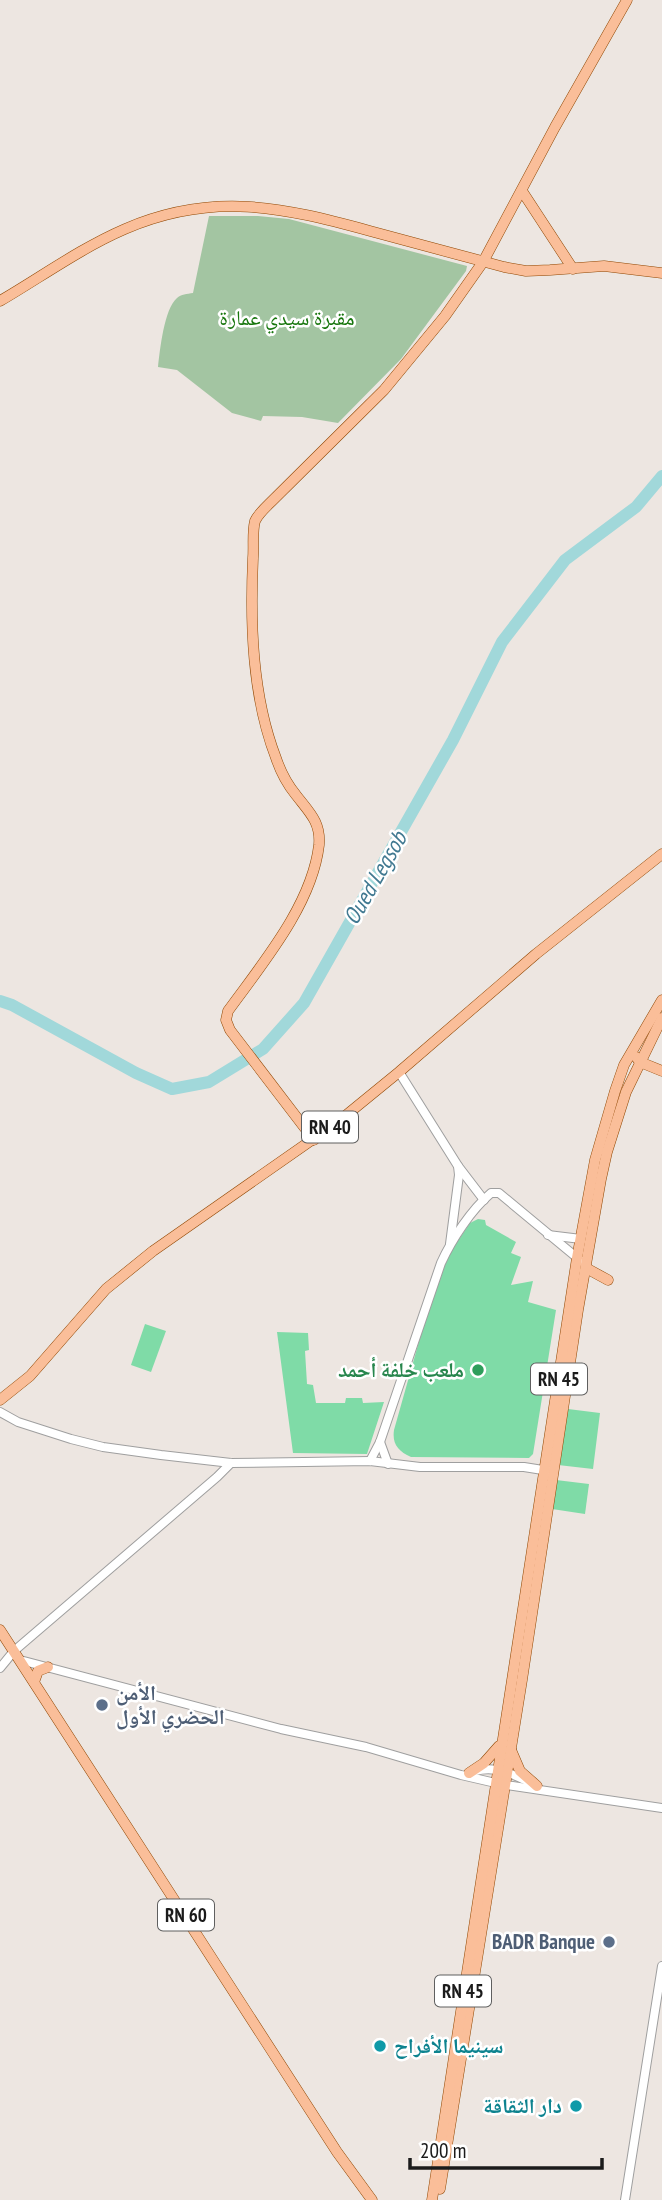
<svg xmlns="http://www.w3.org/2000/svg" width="662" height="2200" font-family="'PT Sans Narrow','Noto Naskh Arabic',sans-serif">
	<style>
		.cemetery { fill: #a3c5a2 }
		.pitch { fill: #7fdba7 }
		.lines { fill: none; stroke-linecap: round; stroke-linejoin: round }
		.river { stroke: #a1d8da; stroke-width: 12 }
		.minor-casing { stroke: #9f9f9f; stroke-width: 10 }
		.major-casing { stroke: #904703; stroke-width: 11 }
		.minor { stroke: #fff; stroke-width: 8 }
		.major { stroke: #fabe99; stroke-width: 10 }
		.leisure-dot { fill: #2e9e5b; stroke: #fff; stroke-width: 2.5 }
		.service-dot { fill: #5c6f8a; stroke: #fff; stroke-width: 2.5 }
		.culture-dot { fill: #0f9aa8; stroke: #fff; stroke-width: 2.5 }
		.labels { text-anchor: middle; stroke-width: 5; stroke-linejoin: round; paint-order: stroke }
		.shield { fill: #fff; stroke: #5f5f5f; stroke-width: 2 }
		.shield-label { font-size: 19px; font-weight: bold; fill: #1b1b1b }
		.park-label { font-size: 21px; fill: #17760d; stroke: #fff }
		.leisure-label { font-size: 21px; font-weight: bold; fill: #27864d; stroke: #fff; text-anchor: end }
		.service-label { font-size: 21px; font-weight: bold; fill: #4e5e75; stroke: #fff; text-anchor: start }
		.culture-label { font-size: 21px; font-weight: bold; fill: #0d838f; stroke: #fff; text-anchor: start }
		.water-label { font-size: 23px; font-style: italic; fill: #417991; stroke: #fff }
	</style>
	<rect width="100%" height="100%" fill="#ede6e1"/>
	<path class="cemetery" d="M 209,216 L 258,216 L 289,219 L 467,266 L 466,271 L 401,359 L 338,423 L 302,417 L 263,416 L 261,421 L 232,413 L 177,370 L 158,367 C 160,350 164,309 177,298 C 181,294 187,294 193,293 Z"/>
	<g class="pitch">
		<path d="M 478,1219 L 485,1220 L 486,1225 L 516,1242 L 511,1253 L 521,1257 L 511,1285 L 533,1281 L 528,1302 L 556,1310 L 533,1454 L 529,1458 L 411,1457 C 398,1451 392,1444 394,1430 L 440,1267 L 470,1223 Z"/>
		<path d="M 145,1324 L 166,1331 L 151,1372 L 131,1365 Z"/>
		<path d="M 277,1332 L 308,1333 L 309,1350 L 305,1351 L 307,1384 L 313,1385 L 316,1403 L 345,1403 L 346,1398 L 362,1398 L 363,1403 L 384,1402 L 367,1454 L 293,1453 Z"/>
		<path d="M 568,1409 L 600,1413 L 593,1469 L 558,1465 Z"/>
		<path d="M 556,1480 L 589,1484 L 585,1514 L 552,1509 Z"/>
	</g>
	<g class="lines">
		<path class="river" d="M 0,1001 L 12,1005 L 136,1073 L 172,1089 L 209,1082 L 263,1049 L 304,1003 L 453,740 L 502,642 L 565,560 L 636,507 L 662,476"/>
		<g class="minor-casing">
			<g id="minor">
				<path d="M 399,1072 L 458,1166 L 459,1175 L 450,1244"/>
				<path d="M 458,1166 L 484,1200"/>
				<path d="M 548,1235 L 581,1239"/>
				<path d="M 0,1412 L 18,1422 L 71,1439 L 103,1447 L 161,1455 L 231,1463 L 370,1461 L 420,1467 L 524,1467 L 549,1471"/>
				<path d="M 380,1442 L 388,1464"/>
				<path d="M 370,1461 L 380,1442 L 441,1263 C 452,1239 471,1210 491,1193 L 499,1193 L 581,1261"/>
				<path d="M 20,1660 L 281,1729 L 366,1747 L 461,1775 L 500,1784 L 662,1808"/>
				<path d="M 0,1668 L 14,1651 L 217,1477 L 231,1463"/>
				<path d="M 475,1771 C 495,1766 511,1773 529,1782"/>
				<path d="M 625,2200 L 662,1966"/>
			</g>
		</g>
		<g class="major-casing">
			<g id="major">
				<path d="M 522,191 L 573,269"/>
				<path d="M 0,301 C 41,277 81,248 125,229 C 213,191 282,207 370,231 C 415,243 459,255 504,267 L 526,271 L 550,270 L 604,266 L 662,273"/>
				<path d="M 636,1057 L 640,1062 L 662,1071"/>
				<path d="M 314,1140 L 230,1030 L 226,1020 L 228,1011 C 262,964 312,905 319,845 C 321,822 309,812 296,795 C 287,784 280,770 276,758 C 252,696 250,623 253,558 C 254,547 252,532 255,521 C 258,514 267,506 272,501 L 384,390 L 445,316 L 483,262 L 555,127 L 627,0"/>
				<path d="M 586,1268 L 608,1280"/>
				<path d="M 0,1400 L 30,1376 L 106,1289 L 153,1251 L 339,1121 L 399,1072 L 536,954 L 662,854"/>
				<path d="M 0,1630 L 337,2152 L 372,2200"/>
				<path d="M 34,1682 L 38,1671 L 48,1667"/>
				<path d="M 511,1750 L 520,1771 L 537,1786"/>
				<path d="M 469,1773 L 484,1763 L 499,1746"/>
				<path d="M 440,2189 L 522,1680 L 578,1310 L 601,1179 L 607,1152 L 626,1092 L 662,1018"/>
				<path d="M 432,2200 L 577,1258 L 595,1160 L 615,1091 L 624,1065 L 662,1000"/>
			</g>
		</g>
		<use href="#minor" class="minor"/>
		<use href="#major" class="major"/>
	</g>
	<circle class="leisure-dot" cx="478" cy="1370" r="7"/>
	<g class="service-dot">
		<circle cx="102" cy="1705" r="7"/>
		<circle cx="609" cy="1942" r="7"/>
	</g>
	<g class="culture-dot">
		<circle cx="380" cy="2046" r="7"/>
		<circle cx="576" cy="2106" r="7"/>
	</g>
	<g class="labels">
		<g class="shield">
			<rect x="302" y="1111.5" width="56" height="31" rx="5"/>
			<rect x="531" y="1363.5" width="56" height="31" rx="5"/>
			<rect x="158" y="1899.5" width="56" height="31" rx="5"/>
			<rect x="435" y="1975.5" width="56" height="31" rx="5"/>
		</g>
		<g class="shield-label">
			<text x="330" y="1134">RN 40</text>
			<text x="559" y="1386">RN 45</text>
			<text x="186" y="1922">RN 60</text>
			<text x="463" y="1998">RN 45</text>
		</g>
		<g class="park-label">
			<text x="287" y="325">مقبرة سيدي عمارة</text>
		</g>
		<g class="leisure-label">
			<text x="464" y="1377">ملعب خلفة أحمد</text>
		</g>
		<g class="service-label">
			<text x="116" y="1700">الأمن<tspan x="116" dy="24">الحضري الأول</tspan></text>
			<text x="595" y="1949" text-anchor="end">BADR Banque</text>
		</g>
		<g class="culture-label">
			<text x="394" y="2053">سينيما الأفراح</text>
			<text x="562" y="2113" text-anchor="end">دار الثقاقة</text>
		</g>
		<g class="water-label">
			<text transform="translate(375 878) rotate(-60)" y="8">Oued Legsob</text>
		</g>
	</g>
	<path d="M410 2158v10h192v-10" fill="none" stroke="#1b1b1b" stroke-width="3.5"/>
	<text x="420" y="2158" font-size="21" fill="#1b1b1b" stroke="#ffffff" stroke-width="5" paint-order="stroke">200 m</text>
</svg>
